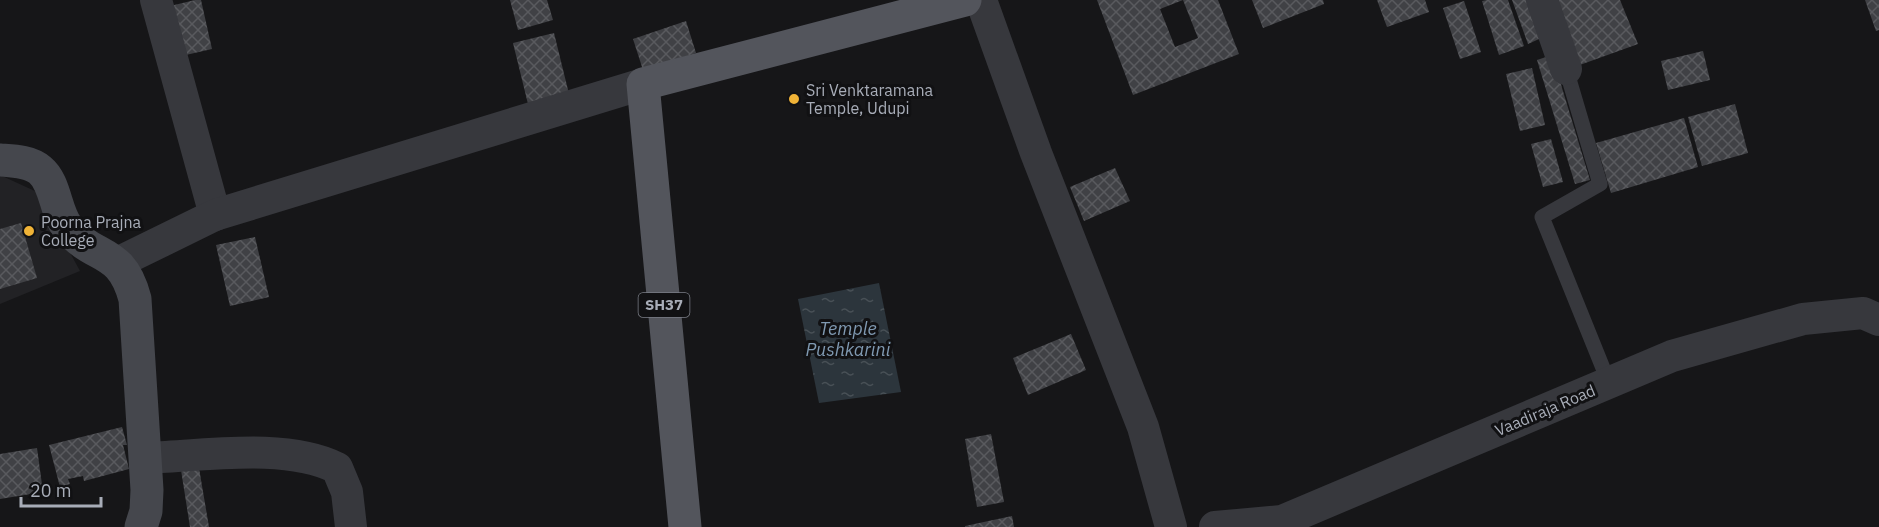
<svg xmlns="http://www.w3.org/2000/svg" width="1879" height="527" font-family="'IBM Plex Sans',sans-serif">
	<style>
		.built { fill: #222225 }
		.water { fill: url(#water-ripples) }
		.building { fill: url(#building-cross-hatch) }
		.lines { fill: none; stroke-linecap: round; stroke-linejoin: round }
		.lane { stroke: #37383d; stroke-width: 15 }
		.street { stroke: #37383d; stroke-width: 32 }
		.secondary { stroke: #45474d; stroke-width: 33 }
		.primary { stroke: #53555c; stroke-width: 33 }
		.poi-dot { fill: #f0b337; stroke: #111113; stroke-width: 2 }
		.labels { text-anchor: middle; stroke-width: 6; stroke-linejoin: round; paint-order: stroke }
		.shield { fill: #111113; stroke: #7b7e86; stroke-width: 1.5 }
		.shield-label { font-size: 15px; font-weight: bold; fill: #a8adb8 }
		.poi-label { font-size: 16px; fill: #a8adb8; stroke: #111113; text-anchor: start }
		.street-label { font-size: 16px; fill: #a8adb8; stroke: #111113 }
		.water-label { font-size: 18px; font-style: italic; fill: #809ab2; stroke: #111113 }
	</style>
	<defs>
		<pattern id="water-ripples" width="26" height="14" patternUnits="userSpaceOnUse" patternTransform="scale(1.5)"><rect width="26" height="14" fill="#2c353c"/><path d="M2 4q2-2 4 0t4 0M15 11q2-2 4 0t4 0" fill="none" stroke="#485056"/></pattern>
		<pattern id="building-cross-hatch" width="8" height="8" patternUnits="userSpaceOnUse" patternTransform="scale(1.5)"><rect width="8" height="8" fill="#404145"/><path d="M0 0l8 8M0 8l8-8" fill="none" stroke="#595a5e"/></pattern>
	</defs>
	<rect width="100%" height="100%" fill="#161618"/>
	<path class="built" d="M 0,175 L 37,192 L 80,271 L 0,304 Z"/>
	<path class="water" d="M 879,283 L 901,392 L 819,403 L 798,299 Z"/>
	<g class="building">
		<path d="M 195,0 L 201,0 L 212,49 L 177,57 L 166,7 Z"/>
		<path d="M 510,0 L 547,0 L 553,20 L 518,30 Z"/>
		<path d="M 1097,0 L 1183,0 L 1160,9 L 1175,47 L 1198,38 L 1183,0 L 1218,0 L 1239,54 L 1133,95 Z"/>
		<path d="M 1252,0 L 1323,0 L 1324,4 L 1263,28 Z"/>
		<path d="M 1377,0 L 1425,0 L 1429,12 L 1387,27 Z"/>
		<path d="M 1487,0 L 1508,0 L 1524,46 L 1499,55 L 1482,1 Z"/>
		<path d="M 1512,0 L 1536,0 L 1548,35 L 1528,44 Z"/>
		<path d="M 1553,0 L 1620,0 L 1638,44 L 1577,66 Z"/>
		<path d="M 1865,0 L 1879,0 L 1879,30 L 1876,31 Z"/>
		<path d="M 1464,1 L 1481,52 L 1460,59 L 1443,8 Z"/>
		<path d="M 686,21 L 696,53 L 643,70 L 633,39 Z"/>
		<path d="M 554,33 L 569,94 L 528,104 L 513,43 Z"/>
		<path d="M 1703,51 L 1710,80 L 1668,90 L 1661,61 Z"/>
		<path d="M 1552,55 L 1590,180 L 1575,184 L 1537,60 Z"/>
		<path d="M 1532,68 L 1545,125 L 1520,131 L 1506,74 Z"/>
		<path d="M 1735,104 L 1748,153 L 1702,166 L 1688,117 Z"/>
		<path d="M 1684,118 L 1698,167 L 1611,193 L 1596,143 Z"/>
		<path d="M 1551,139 L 1563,182 L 1543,187 L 1531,144 Z"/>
		<path d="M 1115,168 L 1130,201 L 1084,221 L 1070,187 Z"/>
		<path d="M 21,223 L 37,278 L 0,289 L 0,229 Z"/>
		<path d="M 255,237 L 269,297 L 230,306 L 216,245 Z"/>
		<path d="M 1071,334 L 1086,370 L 1028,395 L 1013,358 Z"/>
		<path d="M 122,427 L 127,445 L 123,445 L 129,469 L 84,481 L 83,476 L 68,479 L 70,484 L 60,487 L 49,445 Z"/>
		<path d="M 991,434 L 1004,502 L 977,507 L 965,439 Z"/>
		<path d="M 37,448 L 43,492 L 0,499 L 0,454 Z"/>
		<path d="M 199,468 L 209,527 L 190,527 L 181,470 Z"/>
		<path d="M 1012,516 L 1014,527 L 965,527 L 965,526 Z"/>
	</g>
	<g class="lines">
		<path class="lane" d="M 1566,69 L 1600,184 L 1542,217 L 1609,383"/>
		<g class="street">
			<path d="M 156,0 L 215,215"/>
			<path d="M 981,0 L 1036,153 L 1143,427 L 1171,527"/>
			<path d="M 1542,0 L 1566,69"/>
			<path d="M 117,263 L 215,215 L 643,84"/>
			<path d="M 145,458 C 202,456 286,442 337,468 L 347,492 L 351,527"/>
			<path d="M 1215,527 L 1282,521 L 1672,356 L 1803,319 L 1863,313 L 1879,320"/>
		</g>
		<path class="secondary" d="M 0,160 C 13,161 29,161 40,170 C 56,183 55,212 68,228 C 94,261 121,246 135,299 L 147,490 L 146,511 L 141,527"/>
		<path class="primary" d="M 685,527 L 643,84 L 965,0"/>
	</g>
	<g class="poi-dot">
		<circle cx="794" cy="99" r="6"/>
		<circle cx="29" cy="231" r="6"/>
	</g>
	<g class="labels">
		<rect class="shield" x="638.5" y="293" width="51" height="24" rx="4.5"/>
		<g class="shield-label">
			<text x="664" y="310">SH37</text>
		</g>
		<g class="poi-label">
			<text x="806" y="96">Sri Venktaramana<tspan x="806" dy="18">Temple, Udupi</tspan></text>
			<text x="41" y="228">Poorna Prajna<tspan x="41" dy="18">College</tspan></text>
		</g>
		<g class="street-label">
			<text transform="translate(1545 410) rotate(-23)" y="6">Vaadiraja Road</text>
		</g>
		<g class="water-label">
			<text x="848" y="335">Temple<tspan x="848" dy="21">Pushkarini</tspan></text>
		</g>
	</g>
	<path d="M21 497v9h80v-9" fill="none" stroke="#a8adb8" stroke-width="3"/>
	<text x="30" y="497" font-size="18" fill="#a8adb8" stroke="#111113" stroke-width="4.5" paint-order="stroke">20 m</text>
</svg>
